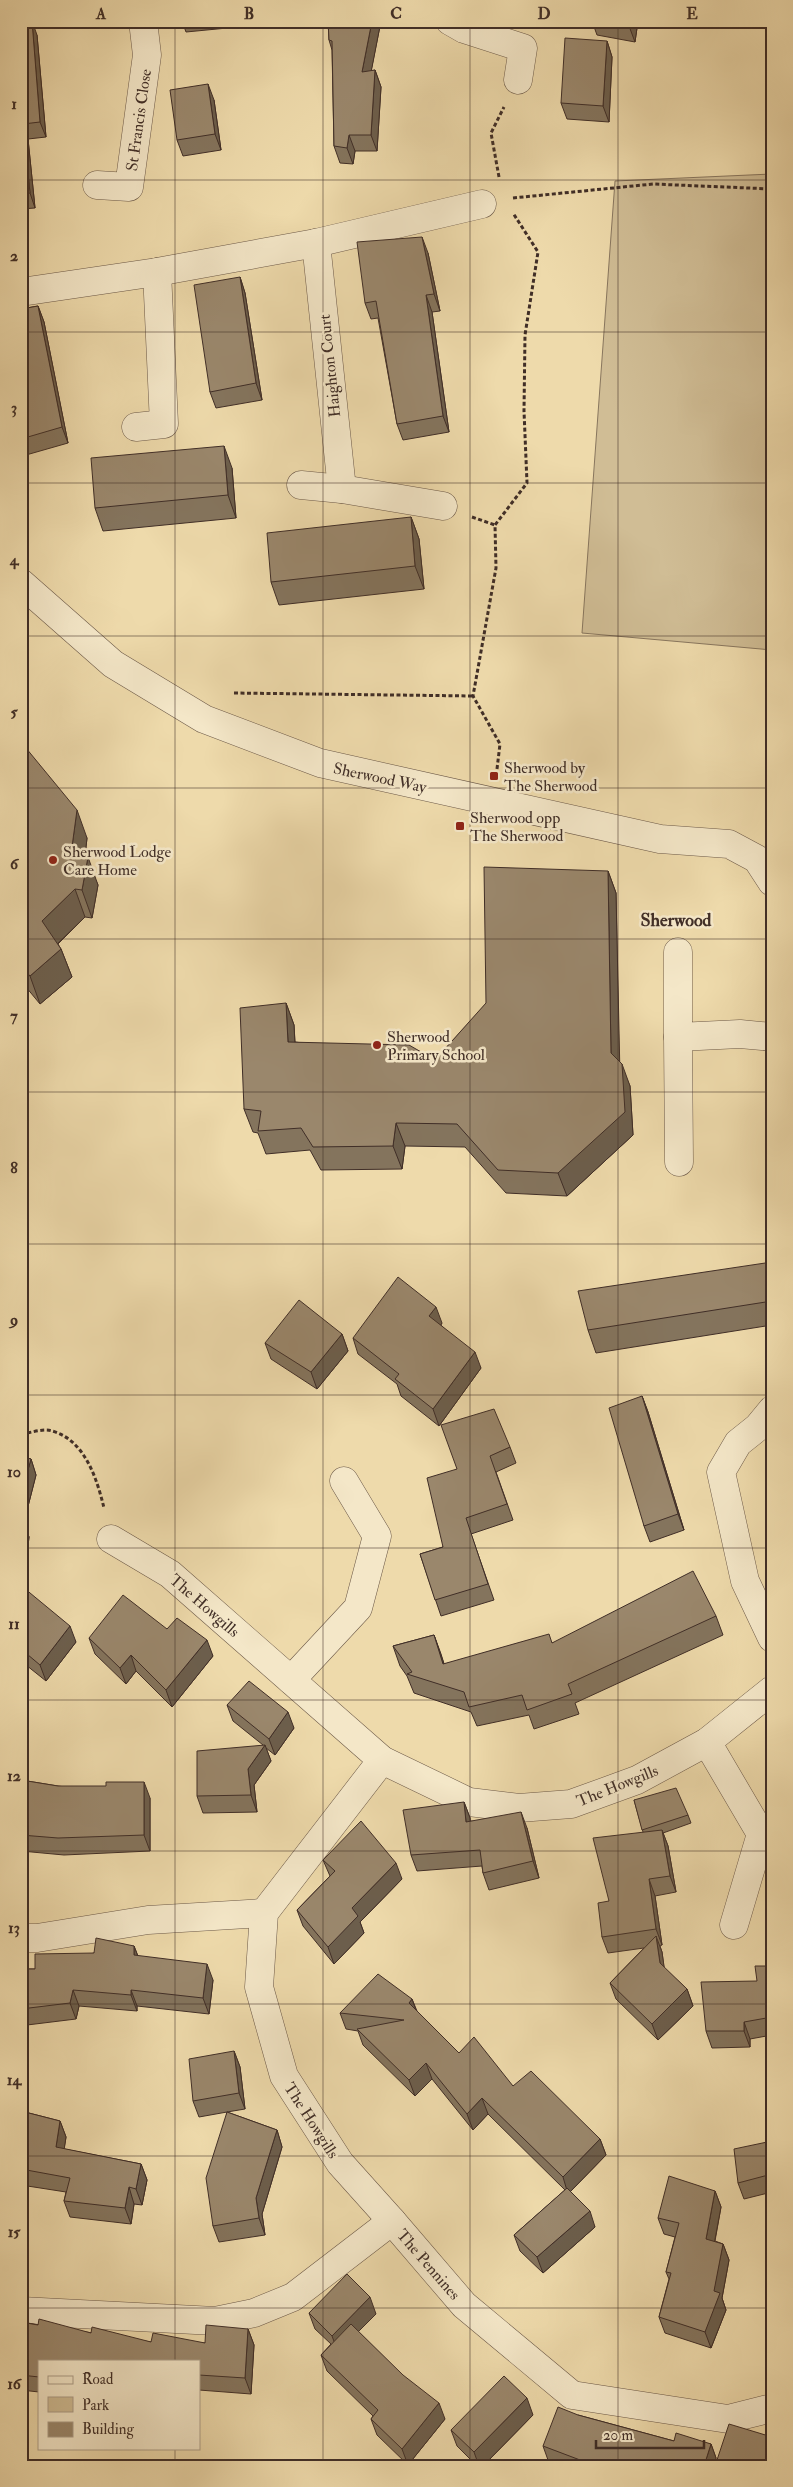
<svg xmlns="http://www.w3.org/2000/svg" width="793" height="2487" font-family="'IM FELL Double Pica',serif">
	<style>
		.green { fill: #d0bd95; stroke: #88765e }
		.lines { fill: none; stroke-linecap: round; stroke-linejoin: round }
		.minor-casing { stroke: #6c5948; stroke-width: 29 }
		.path { stroke: #402e27; stroke-width: 3; stroke-dasharray: 4 2.5; stroke-linecap: butt }
		.minor { stroke: #f4e7c8; stroke-width: 28 }
		.wall { fill: #84745d; stroke: #402e27 }
		.shaded-wall { fill: #6c5e4c; stroke: #402e27 }
		.building { fill: #9a876c; stroke: #402e27 }
		.grid { fill: none; stroke: #402e27; stroke-width: 1; stroke-opacity: 0.55 }
		.poi-dot { fill: #8f2418; stroke: #f4e7c8; stroke-width: 2 }
		.labels { text-anchor: middle; stroke-width: 5; stroke-linejoin: round; paint-order: stroke }
		.street-label { font-size: 16px; fill: #402e27; stroke: #f4e7c8 }
		.poi-label { font-size: 16px; fill: #402e27; stroke: #f4e7c8; text-anchor: start }
		.neighbourhood-label { font-size: 18px; font-weight: bold; fill: #402e27; stroke: #f4e7c8 }
		.neatline { fill: none; stroke: #402e27; stroke-width: 2 }
		.grid-label { font-size: 16px; text-anchor: middle; font-weight: bold; fill: #402e27 }
	</style>
	<rect width="100%" height="100%" fill="#eedaab"/>
	<filter id="stains"><feTurbulence type="fractalNoise" baseFrequency=".004" numOctaves="4"/><feColorMatrix values="0 0 0 0 .2 0 0 0 0 .09 0 0 0 0 .02 0 0 0 .5 -.17"/></filter>
	<radialGradient id="worn" r=".72"><stop offset=".6" stop-color="#630" stop-opacity="0"/><stop offset="1" stop-color="#630" stop-opacity=".3"/></radialGradient>
	<path class="green" d="M 772,174 L 772,650 L 582,633 L 615,181 Z"/>
	<g class="lines">
		<g class="minor-casing">
			<g id="minor">
				<path d="M 450,21 L 464,29 L 523,48 L 518,80"/>
				<path d="M 97,185 L 129,187 L 147,55 L 143,21"/>
				<path d="M 316,243 L 342,489"/>
				<path d="M 21,292 L 157,272 L 316,243 L 482,204"/>
				<path d="M 136,427 L 164,424 L 157,272"/>
				<path d="M 301,485 L 342,489 L 443,506"/>
				<path d="M 21,583 L 113,664 L 204,719 L 320,763 L 660,839 L 729,844 L 757,859 L 772,882"/>
				<path d="M 678,952 L 678,1037 L 740,1034 L 772,1037"/>
				<path d="M 678,1037 L 679,1162"/>
				<path d="M 772,1410 L 758,1427 L 738,1443 L 721,1472 L 745,1581 L 772,1638"/>
				<path d="M 111,1539 L 170,1574 L 382,1760 L 469,1802 L 519,1808 L 571,1804 L 637,1780 L 707,1742 L 772,1690"/>
				<path d="M 291,1680 L 358,1608 L 377,1536 L 344,1481"/>
				<path d="M 707,1742 L 761,1834 L 734,1925"/>
				<path d="M 382,1760 L 264,1913 L 259,1987 L 284,2076 L 340,2163 L 392,2221"/>
				<path d="M 21,1938 L 37,1938 L 148,1920 L 264,1913"/>
				<path d="M 21,2311 L 215,2321 L 254,2313 L 293,2297 L 392,2221 L 464,2305 L 572,2395 L 728,2419 L 772,2408"/>
			</g>
		</g>
		<g class="path">
			<path d="M 499,177 L 491,133 L 504,107"/>
			<path d="M 513,198 L 653,184 L 772,189"/>
			<path d="M 472,517 L 495,525"/>
			<path d="M 234,693 L 473,696"/>
			<path d="M 497,769 L 500,744 L 473,696 L 496,568 L 495,525 L 527,483 L 524,411 L 525,335 L 538,252 L 513,213"/>
			<path d="M 21,1434 C 30,1433 44,1428 52,1431 C 85,1440 97,1479 104,1508"/>
		</g>
		<use href="#minor" class="minor"/>
	</g>
	<g class="wall">
		<path d="M 182,21 L 248,21 L 248,26 L 186,32 Z"/>
		<path d="M 328,21 L 378,21 L 380,26 L 371,71 L 375,70 L 381,87 L 377,151 L 355,151 L 353,164 L 340,163 L 334,146 L 332,50 L 329,40 Z"/>
		<path d="M 592,21 L 638,21 L 635,42 L 597,35 Z"/>
		<path d="M 21,22 L 37,35 L 46,137 L 28,139 L 35,208 L 21,209 Z"/>
		<path d="M 607,41 L 612,57 L 609,122 L 567,119 L 561,103 Z"/>
		<path d="M 214,100 L 221,150 L 183,156 L 177,140 Z"/>
		<path d="M 428,253 L 440,311 L 432,312 L 449,432 L 403,440 L 397,424 L 378,318 L 371,319 L 365,303 Z"/>
		<path d="M 240,277 L 245,293 L 262,400 L 216,408 L 210,392 Z"/>
		<path d="M 38,306 L 44,322 L 68,443 L 26,455 L 21,441 L 21,309 Z"/>
		<path d="M 232,468 L 236,518 L 103,531 L 95,508 Z"/>
		<path d="M 411,517 L 419,539 L 424,589 L 279,605 L 271,582 Z"/>
		<path d="M 21,742 L 87,838 L 85,856 L 98,885 L 92,918 L 85,917 L 58,944 L 61,949 L 72,977 L 40,1004 L 21,981 Z"/>
		<path d="M 608,871 L 616,893 L 619,1061 L 630,1086 L 633,1135 L 567,1196 L 506,1193 L 465,1147 L 405,1146 L 402,1169 L 321,1170 L 310,1150 L 266,1154 L 258,1133 L 253,1132 L 244,1109 L 286,1003 L 294,1025 L 295,1042 L 435,1060 Z"/>
		<path d="M 772,1262 L 772,1325 L 596,1353 L 588,1330 Z"/>
		<path d="M 442,1323 L 441,1325 L 481,1368 L 439,1426 L 401,1396 L 397,1384 L 358,1354 L 353,1338 Z"/>
		<path d="M 342,1334 L 348,1351 L 317,1389 L 271,1359 L 265,1343 Z"/>
		<path d="M 642,1396 L 648,1412 L 684,1530 L 650,1542 L 644,1526 Z"/>
		<path d="M 510,1447 L 516,1463 L 496,1472 L 513,1520 L 471,1534 L 494,1600 L 441,1616 L 420,1554 L 443,1547 L 457,1469 Z"/>
		<path d="M 21,1456 L 31,1459 L 36,1475 L 24,1522 L 29,1537 L 23,1589 L 76,1642 L 46,1681 L 21,1661 Z"/>
		<path d="M 716,1616 L 723,1635 L 575,1703 L 579,1714 L 534,1729 L 529,1715 L 477,1726 L 471,1712 L 414,1693 L 407,1676 L 400,1666 L 393,1646 L 434,1635 L 444,1664 L 552,1643 Z"/>
		<path d="M 167,1629 L 213,1656 L 172,1707 L 136,1671 L 126,1684 L 95,1654 L 89,1638 Z"/>
		<path d="M 227,1705 L 294,1728 L 275,1755 L 266,1748 L 271,1761 L 254,1785 L 257,1812 L 203,1813 L 197,1796 L 263,1745 L 233,1721 Z"/>
		<path d="M 21,1780 L 58,1786 L 150,1798 L 150,1851 L 64,1855 L 21,1851 Z"/>
		<path d="M 634,1800 L 688,1815 L 691,1823 L 663,1833 L 668,1846 L 676,1892 L 655,1896 L 662,1945 L 660,1946 L 662,1952 L 664,1968 L 687,1989 L 693,2006 L 658,2040 L 616,1999 L 610,1983 L 644,1948 L 608,1953 L 602,1937 L 609,1901 L 643,1832 Z"/>
		<path d="M 464,1802 L 470,1818 L 470,1821 L 527,1828 L 539,1878 L 489,1890 L 483,1873 L 482,1866 L 417,1871 L 411,1855 Z"/>
		<path d="M 323,1860 L 402,1879 L 360,1922 L 364,1933 L 334,1964 L 303,1926 L 297,1910 L 330,1876 Z"/>
		<path d="M 134,1946 L 138,1956 L 213,1980 L 209,2014 L 137,2006 L 137,2011 L 79,2006 L 76,2019 L 27,2025 L 27,2039 L 21,2039 L 21,1969 L 35,1969 L 94,1953 Z"/>
		<path d="M 772,1966 L 772,2035 L 750,2039 L 750,2047 L 712,2048 L 706,2031 L 757,1981 Z"/>
		<path d="M 412,1999 L 417,2011 L 459,2053 L 600,2139 L 606,2155 L 570,2192 L 595,2227 L 543,2273 L 520,2251 L 514,2235 L 565,2190 L 488,2114 L 473,2130 L 432,2079 L 415,2096 L 363,2045 L 358,2031 L 346,2029 L 340,2013 Z"/>
		<path d="M 234,2051 L 240,2067 L 245,2109 L 227,2112 L 277,2130 L 282,2147 L 262,2214 L 265,2235 L 219,2242 L 213,2226 L 227,2112 L 199,2117 L 193,2101 Z"/>
		<path d="M 21,2111 L 60,2121 L 66,2137 L 64,2149 L 141,2164 L 147,2180 L 142,2205 L 134,2204 L 131,2224 L 70,2217 L 64,2201 L 66,2192 L 21,2185 Z"/>
		<path d="M 772,2141 L 772,2192 L 744,2199 L 738,2183 Z"/>
		<path d="M 715,2191 L 721,2207 L 715,2241 L 723,2244 L 729,2260 L 722,2298 L 726,2310 L 711,2348 L 665,2333 L 659,2317 L 669,2279 L 666,2272 L 675,2237 L 664,2234 L 658,2218 Z"/>
		<path d="M 309,2313 L 376,2314 L 358,2331 L 445,2419 L 408,2465 L 377,2435 L 371,2419 L 373,2416 L 327,2371 L 321,2355 L 331,2344 L 315,2329 Z"/>
		<path d="M 21,2322 L 151,2342 L 205,2343 L 248,2329 L 254,2345 L 251,2394 L 199,2390 L 199,2361 L 39,2361 L 39,2392 L 21,2390 Z"/>
		<path d="M 533,2415 L 483,2466 L 477,2466 L 457,2446 L 451,2430 Z"/>
		<path d="M 578,2415 L 674,2441 L 711,2444 L 716,2458 L 714,2466 L 563,2466 L 548,2460 L 543,2446 Z"/>
	</g>
	<g class="shaded-wall">
		<path d="M 32,21 L 37,35 L 46,137 L 40,122 Z"/>
		<path d="M 372,21 L 378,21 L 380,26 L 368,88 L 362,72 Z"/>
		<path d="M 630,21 L 638,21 L 635,42 L 629,26 Z"/>
		<path d="M 607,41 L 612,57 L 609,122 L 603,106 Z"/>
		<path d="M 375,70 L 381,87 L 377,151 L 371,135 Z"/>
		<path d="M 208,84 L 214,100 L 221,150 L 215,134 Z"/>
		<path d="M 23,124 L 28,139 L 35,208 L 30,193 Z"/>
		<path d="M 349,135 L 355,151 L 353,164 L 347,148 Z"/>
		<path d="M 422,237 L 428,253 L 440,311 L 434,294 Z"/>
		<path d="M 240,277 L 245,293 L 262,400 L 256,383 Z"/>
		<path d="M 426,295 L 432,312 L 449,432 L 443,416 Z"/>
		<path d="M 38,306 L 44,322 L 68,443 L 62,427 Z"/>
		<path d="M 224,446 L 232,468 L 236,518 L 228,495 Z"/>
		<path d="M 411,517 L 419,539 L 424,589 L 415,566 Z"/>
		<path d="M 77,810 L 87,838 L 82,882 L 71,854 Z"/>
		<path d="M 88,857 L 98,885 L 92,918 L 82,890 Z"/>
		<path d="M 608,871 L 616,893 L 620,1076 L 611,1053 Z"/>
		<path d="M 75,889 L 85,917 L 53,948 L 42,921 Z"/>
		<path d="M 61,949 L 72,977 L 40,1004 L 30,976 Z"/>
		<path d="M 286,1003 L 294,1025 L 296,1065 L 288,1042 Z"/>
		<path d="M 622,1064 L 630,1086 L 633,1135 L 567,1196 L 558,1173 Z"/>
		<path d="M 396,1123 L 405,1146 L 402,1169 L 393,1146 Z"/>
		<path d="M 436,1307 L 442,1323 L 435,1332 L 429,1316 Z"/>
		<path d="M 342,1334 L 348,1351 L 317,1389 L 311,1372 Z"/>
		<path d="M 475,1352 L 481,1368 L 439,1426 L 433,1409 Z"/>
		<path d="M 642,1396 L 648,1412 L 684,1530 L 678,1514 Z"/>
		<path d="M 31,1459 L 36,1475 L 24,1522 L 29,1537 L 22,1597 L 21,1594 L 21,1495 Z"/>
		<path d="M 70,1626 L 76,1642 L 46,1681 L 40,1665 Z"/>
		<path d="M 434,1635 L 441,1654 L 450,1683 L 443,1664 Z"/>
		<path d="M 207,1640 L 213,1656 L 172,1707 L 166,1690 Z"/>
		<path d="M 131,1655 L 136,1671 L 126,1684 L 120,1668 Z"/>
		<path d="M 288,1712 L 294,1728 L 275,1755 L 269,1739 Z"/>
		<path d="M 265,1745 L 271,1761 L 254,1785 L 257,1812 L 251,1795 L 248,1769 Z"/>
		<path d="M 144,1782 L 150,1798 L 150,1851 L 144,1835 Z"/>
		<path d="M 464,1802 L 470,1818 L 472,1838 L 466,1822 Z"/>
		<path d="M 521,1812 L 527,1828 L 539,1878 L 533,1861 Z"/>
		<path d="M 662,1830 L 668,1846 L 676,1892 L 670,1876 Z"/>
		<path d="M 396,1863 L 402,1879 L 360,1922 L 364,1933 L 334,1964 L 328,1947 L 352,1908 Z"/>
		<path d="M 649,1879 L 655,1896 L 662,1945 L 656,1929 Z"/>
		<path d="M 656,1936 L 662,1952 L 666,1980 L 660,1963 Z"/>
		<path d="M 134,1946 L 140,1962 L 134,1955 Z"/>
		<path d="M 207,1964 L 213,1980 L 209,2014 L 203,1998 Z"/>
		<path d="M 687,1989 L 693,2006 L 658,2040 L 652,2024 Z"/>
		<path d="M 73,1990 L 79,2006 L 76,2019 L 70,2003 Z"/>
		<path d="M 131,1990 L 137,2006 L 137,2011 L 131,1995 Z"/>
		<path d="M 412,1999 L 418,2016 L 409,2003 Z"/>
		<path d="M 21,2010 L 27,2025 L 27,2039 L 21,2024 Z"/>
		<path d="M 744,2022 L 750,2039 L 750,2047 L 744,2031 Z"/>
		<path d="M 234,2051 L 240,2067 L 245,2109 L 239,2093 Z"/>
		<path d="M 426,2063 L 432,2079 L 415,2096 L 409,2080 Z"/>
		<path d="M 482,2098 L 488,2114 L 473,2130 L 467,2114 Z"/>
		<path d="M 60,2121 L 66,2137 L 62,2164 L 56,2147 Z"/>
		<path d="M 277,2130 L 282,2147 L 262,2214 L 265,2235 L 259,2218 L 256,2198 Z"/>
		<path d="M 600,2139 L 606,2155 L 568,2194 L 563,2177 Z"/>
		<path d="M 141,2164 L 147,2180 L 142,2205 L 136,2189 Z"/>
		<path d="M 129,2187 L 134,2204 L 131,2224 L 125,2208 Z"/>
		<path d="M 715,2191 L 721,2207 L 712,2255 L 706,2239 Z"/>
		<path d="M 590,2211 L 595,2227 L 543,2273 L 537,2257 Z"/>
		<path d="M 723,2244 L 729,2260 L 722,2298 L 726,2310 L 711,2348 L 705,2332 Z"/>
		<path d="M 370,2297 L 376,2314 L 338,2352 L 332,2336 Z"/>
		<path d="M 248,2329 L 254,2345 L 251,2394 L 245,2378 Z"/>
		<path d="M 527,2398 L 533,2415 L 483,2466 L 479,2466 L 474,2452 Z"/>
		<path d="M 439,2403 L 445,2419 L 408,2465 L 402,2449 Z"/>
		<path d="M 711,2444 L 716,2458 L 714,2466 L 704,2466 Z"/>
	</g>
	<g class="building">
		<path d="M 25,21 L 32,21 L 40,122 L 23,124 L 30,193 L 21,194 L 21,22 Z"/>
		<path d="M 328,21 L 372,21 L 362,72 L 375,70 L 371,135 L 349,135 L 347,148 L 334,146 L 332,41 L 329,40 Z"/>
		<path d="M 605,21 L 630,21 L 629,26 Z"/>
		<path d="M 565,38 L 607,41 L 603,106 L 561,103 Z"/>
		<path d="M 208,84 L 215,134 L 177,140 L 170,90 Z"/>
		<path d="M 422,237 L 434,294 L 426,295 L 443,416 L 397,424 L 376,301 L 365,303 L 357,242 Z"/>
		<path d="M 240,277 L 256,383 L 210,392 L 194,285 Z"/>
		<path d="M 38,306 L 62,427 L 21,439 L 21,309 Z"/>
		<path d="M 224,446 L 228,495 L 95,508 L 91,458 Z"/>
		<path d="M 411,517 L 415,566 L 271,582 L 267,533 Z"/>
		<path d="M 21,742 L 77,810 L 71,854 L 88,857 L 82,890 L 75,889 L 42,921 L 61,949 L 30,976 L 21,966 Z"/>
		<path d="M 484,867 L 608,871 L 611,1053 L 622,1064 L 625,1112 L 558,1173 L 498,1170 L 457,1124 L 396,1123 L 393,1146 L 313,1147 L 301,1128 L 258,1131 L 261,1111 L 244,1109 L 240,1008 L 286,1003 L 288,1042 L 409,1045 L 435,1060 L 486,1003 Z"/>
		<path d="M 772,1262 L 772,1301 L 588,1330 L 578,1291 Z"/>
		<path d="M 398,1277 L 436,1307 L 429,1316 L 475,1352 L 433,1409 L 395,1379 L 399,1374 L 353,1338 Z"/>
		<path d="M 299,1300 L 342,1334 L 311,1372 L 265,1343 Z"/>
		<path d="M 642,1396 L 678,1514 L 644,1526 L 609,1408 Z"/>
		<path d="M 494,1409 L 510,1447 L 490,1456 L 507,1504 L 466,1518 L 488,1584 L 435,1600 L 420,1554 L 443,1547 L 427,1478 L 457,1469 L 441,1425 Z"/>
		<path d="M 21,1456 L 31,1459 L 21,1495 Z"/>
		<path d="M 21,1520 L 24,1520 L 21,1540 Z"/>
		<path d="M 693,1571 L 716,1616 L 568,1684 L 572,1694 L 527,1710 L 522,1695 L 469,1707 L 464,1692 L 407,1674 L 412,1672 L 393,1646 L 434,1635 L 443,1664 L 549,1634 L 552,1643 Z"/>
		<path d="M 24,1588 L 70,1626 L 40,1665 L 21,1649 L 21,1592 Z"/>
		<path d="M 123,1595 L 167,1629 L 177,1618 L 207,1640 L 166,1690 L 131,1655 L 120,1668 L 89,1638 Z"/>
		<path d="M 249,1681 L 288,1712 L 269,1739 L 227,1705 Z"/>
		<path d="M 265,1745 L 248,1769 L 251,1795 L 197,1796 L 197,1751 Z"/>
		<path d="M 21,1780 L 58,1786 L 106,1786 L 106,1782 L 144,1782 L 144,1835 L 58,1838 L 21,1835 Z"/>
		<path d="M 676,1788 L 688,1815 L 642,1830 L 634,1800 Z"/>
		<path d="M 464,1802 L 466,1822 L 521,1812 L 533,1861 L 483,1873 L 480,1850 L 411,1855 L 403,1810 Z"/>
		<path d="M 361,1821 L 396,1863 L 352,1908 L 358,1916 L 328,1947 L 297,1910 L 335,1871 L 323,1860 Z"/>
		<path d="M 662,1830 L 670,1876 L 649,1879 L 656,1929 L 602,1937 L 598,1903 L 609,1901 L 593,1838 Z"/>
		<path d="M 656,1936 L 660,1963 L 687,1989 L 652,2024 L 610,1983 Z"/>
		<path d="M 96,1938 L 134,1946 L 134,1955 L 207,1964 L 203,1998 L 131,1990 L 131,1995 L 73,1990 L 70,2003 L 21,2009 L 21,1969 L 35,1969 L 35,1954 L 94,1953 Z"/>
		<path d="M 755,1966 L 772,1966 L 772,2017 L 744,2022 L 744,2031 L 706,2031 L 701,1982 L 757,1981 Z"/>
		<path d="M 378,1974 L 412,1999 L 409,2003 L 459,2053 L 474,2037 L 513,2086 L 531,2071 L 600,2139 L 563,2177 L 482,2098 L 467,2114 L 426,2063 L 409,2080 L 357,2029 L 404,2020 L 340,2013 Z"/>
		<path d="M 234,2051 L 239,2093 L 193,2101 L 189,2059 Z"/>
		<path d="M 21,2111 L 60,2121 L 56,2147 L 141,2164 L 136,2189 L 129,2187 L 125,2208 L 64,2201 L 70,2178 L 21,2169 Z"/>
		<path d="M 227,2112 L 277,2130 L 256,2198 L 259,2218 L 213,2226 L 206,2178 Z"/>
		<path d="M 772,2141 L 772,2174 L 738,2183 L 734,2149 Z"/>
		<path d="M 669,2176 L 715,2191 L 706,2239 L 723,2244 L 714,2291 L 720,2293 L 705,2332 L 659,2317 L 671,2273 L 666,2272 L 679,2223 L 658,2218 Z"/>
		<path d="M 567,2188 L 590,2211 L 537,2257 L 514,2235 Z"/>
		<path d="M 347,2274 L 370,2297 L 332,2336 L 309,2313 Z"/>
		<path d="M 39,2319 L 91,2333 L 92,2327 L 151,2342 L 153,2333 L 205,2343 L 206,2325 L 248,2329 L 245,2378 L 199,2375 L 199,2361 L 39,2361 L 39,2377 L 21,2375 L 21,2322 L 38,2325 Z"/>
		<path d="M 351,2324 L 403,2375 L 439,2403 L 402,2449 L 371,2419 L 378,2410 L 321,2355 Z"/>
		<path d="M 504,2376 L 527,2398 L 474,2452 L 451,2430 Z"/>
		<path d="M 558,2407 L 578,2415 L 674,2441 L 676,2433 L 711,2444 L 704,2466 L 659,2466 L 650,2463 L 650,2466 L 598,2466 L 588,2463 L 543,2446 Z"/>
		<path d="M 729,2424 L 772,2437 L 772,2466 L 715,2466 Z"/>
	</g>
	<path class="grid" d="M 175,21 L 175,2361M 323,21 L 323,2466M 470,21 L 470,2466M 618,21 L 618,2466M 21,180 L 772,180M 21,332 L 772,332M 21,483 L 772,483M 21,636 L 772,636M 21,788 L 772,788M 21,939 L 772,939M 21,1092 L 772,1092M 21,1244 L 772,1244M 21,1395 L 772,1395M 21,1548 L 772,1548M 21,1700 L 772,1700M 21,1851 L 772,1851M 21,2004 L 772,2004M 21,2156 L 772,2156M 21,2308 L 772,2308M 175,2448 L 175,2466"/>
	<g class="poi-dot">
		<rect x="489" y="771" width="10" height="10" rx="2.5"/>
		<rect x="455" y="821" width="10" height="10" rx="2.5"/>
		<circle cx="53" cy="860" r="5"/>
		<circle cx="377" cy="1045" r="5"/>
	</g>
	<g class="labels">
		<g class="street-label">
			<text transform="translate(138 120) rotate(-82)" y="6">St Francis Close</text>
			<text transform="translate(329 366) rotate(-96)" y="6">Haighton Court</text>
			<text transform="translate(380 777) rotate(12)" y="6">Sherwood Way</text>
			<text transform="translate(205 1605) rotate(41)" y="6">The Howgills</text>
			<text transform="translate(617 1785) rotate(-22)" y="6">The Howgills</text>
			<text transform="translate(312 2120) rotate(57)" y="6">The Howgills</text>
			<text transform="translate(429 2264) rotate(49)" y="6">The Pennines</text>
		</g>
		<g class="poi-label">
			<text x="504" y="773">Sherwood by<tspan x="504" dy="18">The Sherwood</tspan></text>
			<text x="470" y="823">Sherwood opp<tspan x="470" dy="18">The Sherwood</tspan></text>
			<text x="63" y="857">Sherwood Lodge<tspan x="63" dy="18">Care Home</tspan></text>
			<text x="387" y="1042">Sherwood<tspan x="387" dy="18">Primary School</tspan></text>
		</g>
		<g class="neighbourhood-label">
			<text x="676" y="926">Sherwood</text>
		</g>
	</g>
	<rect width="793" height="2487" fill="none" stroke="#eedaab" stroke-width="55"/>
	<rect x="38" y="2360" width="162" height="90" fill="#f4e7c8" stroke="#ac9d88"/>
	<rect x="48" y="2376" width="25" height="8" fill="#f4e7c8" stroke="#ac9d88"/>
	<text x="82" y="2384" font-size="15" fill="#402e27">Road</text>
	<rect x="48" y="2397" width="25" height="15" fill="#d0bd95" stroke="#ac9d88"/>
	<text x="82" y="2410" font-size="15" fill="#402e27">Park</text>
	<rect x="48" y="2422" width="25" height="15" fill="#9a876c" stroke="#ac9d88"/>
	<text x="82" y="2434" font-size="15" fill="#402e27">Building</text>
	<path d="M596 2440v8h108v-8" fill="none" stroke="#402e27" stroke-width="2.5"/>
	<text x="603" y="2440" font-size="15" fill="#402e27" stroke="#f4e7c8" stroke-width="4" paint-order="stroke">20 m</text>
	<rect x="28" y="28" width="738" height="2432" class="neatline"/>
	<g class="grid-label">
		<text x="101" y="19">A</text>
		<text x="249" y="19">B</text>
		<text x="396" y="19">C</text>
		<text x="544" y="19">D</text>
		<text x="692" y="19">E</text>
		<text x="14" y="109">1</text>
		<text x="14" y="261">2</text>
		<text x="14" y="413">3</text>
		<text x="14" y="565">4</text>
		<text x="14" y="717">5</text>
		<text x="14" y="869">6</text>
		<text x="14" y="1021">7</text>
		<text x="14" y="1173">8</text>
		<text x="14" y="1325">9</text>
		<text x="14" y="1477">10</text>
		<text x="14" y="1629">11</text>
		<text x="14" y="1781">12</text>
		<text x="14" y="1933">13</text>
		<text x="14" y="2085">14</text>
		<text x="14" y="2237">15</text>
		<text x="14" y="2389">16</text>
	</g>
	<rect width="100%" height="100%" filter="url(#stains)"/>
	<rect width="100%" height="100%" fill="url(#worn)"/>
</svg>
